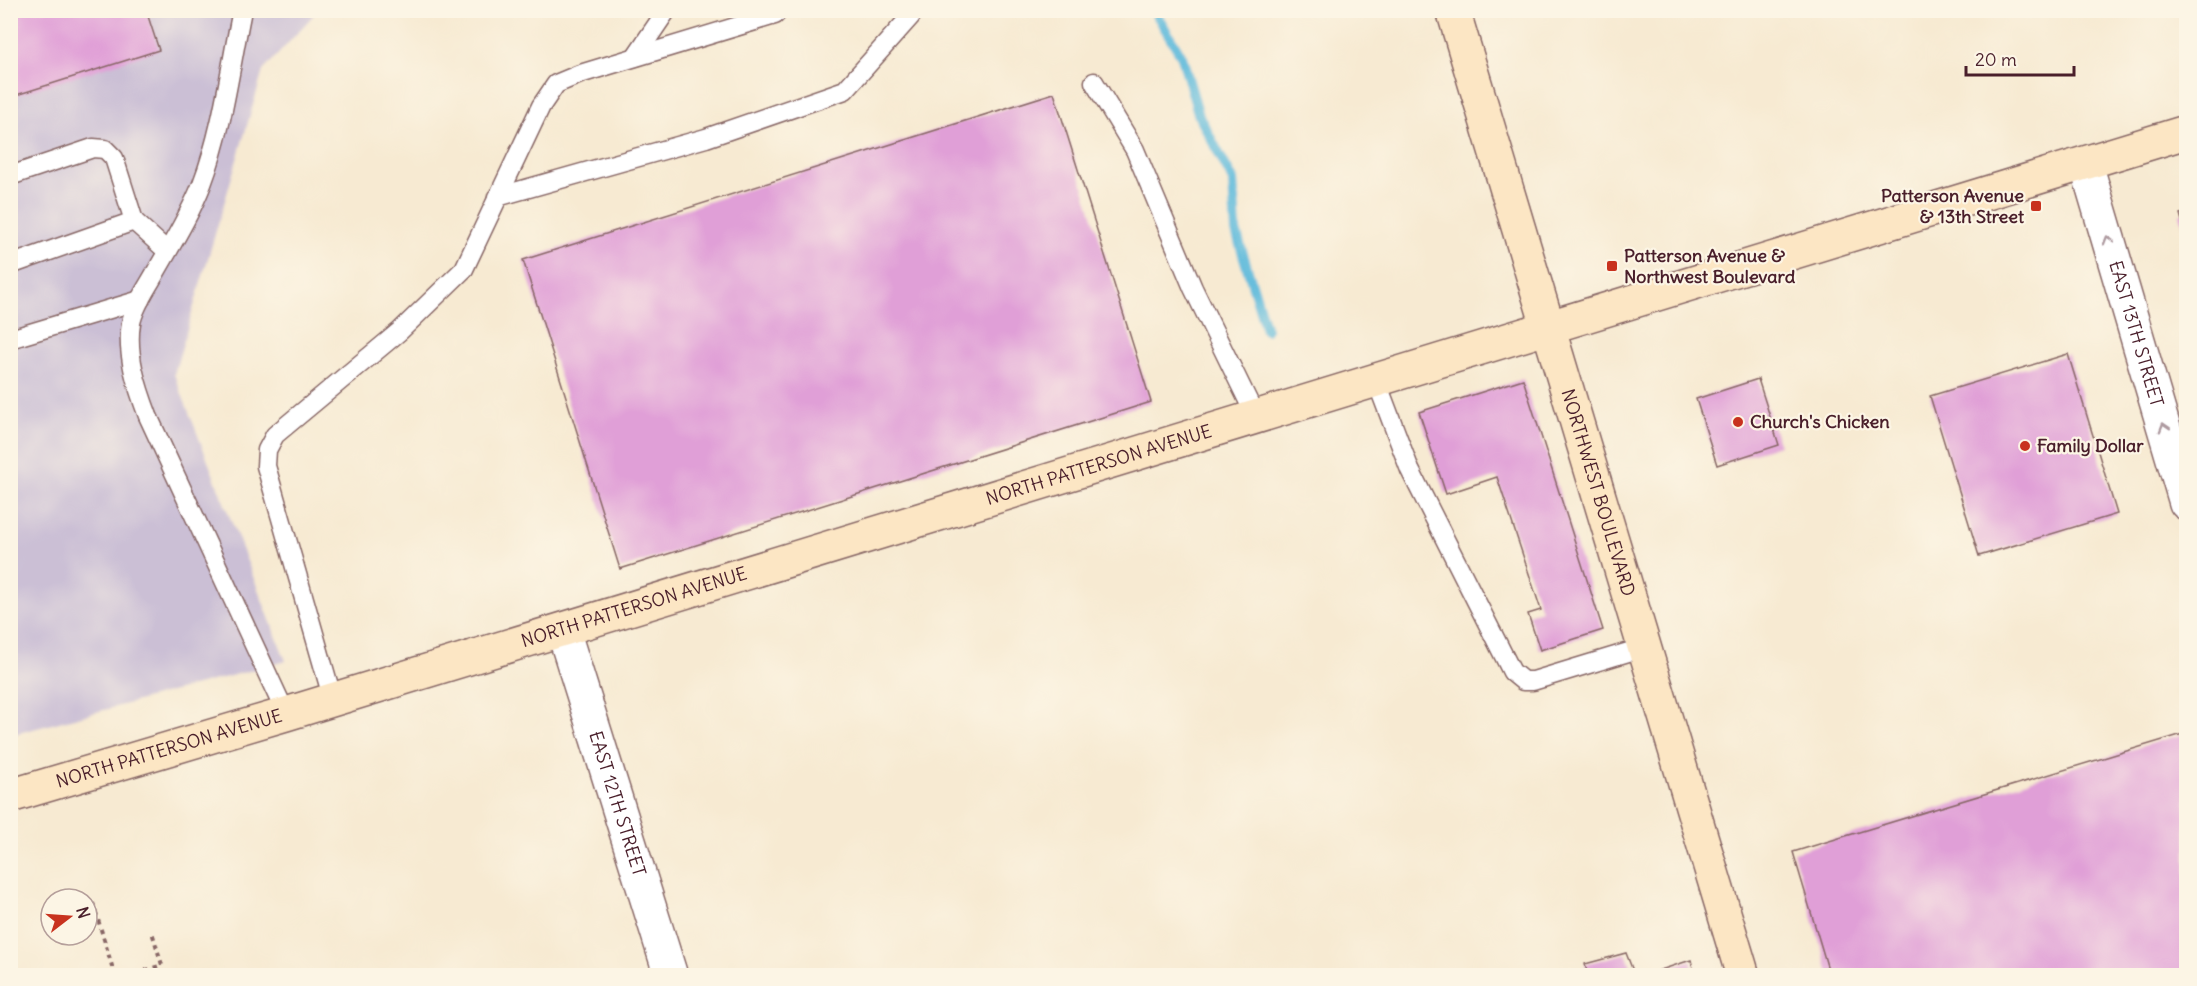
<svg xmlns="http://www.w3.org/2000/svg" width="2197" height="986" font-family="Delius,sans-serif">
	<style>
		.industrial { fill: #cbbfd5 }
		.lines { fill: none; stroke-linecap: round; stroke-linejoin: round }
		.stream { stroke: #5dbadb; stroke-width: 10 }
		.building { fill: #e09fd7 }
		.lane-casing { stroke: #876665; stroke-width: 21 }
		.street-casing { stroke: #876665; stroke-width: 36 }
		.secondary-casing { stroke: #876665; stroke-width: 36 }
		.path { stroke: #876665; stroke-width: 4; stroke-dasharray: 4.5 4.5; stroke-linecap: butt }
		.lane { stroke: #fff; stroke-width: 18 }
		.street { stroke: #fff; stroke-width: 33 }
		.secondary { stroke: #fce6c4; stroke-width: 33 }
		.oneway { stroke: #ae9aa0 }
		.poi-dot { fill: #c8321e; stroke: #fcf5e5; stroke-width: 2 }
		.labels { text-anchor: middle; stroke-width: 4.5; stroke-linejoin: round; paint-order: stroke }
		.poi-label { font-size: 18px; font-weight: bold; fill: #4a1f2b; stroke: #fcf5e5; text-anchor: start }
		.street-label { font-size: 18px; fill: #4a1f2b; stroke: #fcf5e5 }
	</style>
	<rect width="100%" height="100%" fill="#fcf5e5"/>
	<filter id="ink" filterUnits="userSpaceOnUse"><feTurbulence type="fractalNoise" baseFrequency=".0167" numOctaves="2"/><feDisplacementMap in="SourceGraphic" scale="12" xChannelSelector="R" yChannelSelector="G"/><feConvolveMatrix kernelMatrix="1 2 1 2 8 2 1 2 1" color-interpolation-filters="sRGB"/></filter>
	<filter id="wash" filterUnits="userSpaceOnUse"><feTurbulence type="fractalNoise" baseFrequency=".008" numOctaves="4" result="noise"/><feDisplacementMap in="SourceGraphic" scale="24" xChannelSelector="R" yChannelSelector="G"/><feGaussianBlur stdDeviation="1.35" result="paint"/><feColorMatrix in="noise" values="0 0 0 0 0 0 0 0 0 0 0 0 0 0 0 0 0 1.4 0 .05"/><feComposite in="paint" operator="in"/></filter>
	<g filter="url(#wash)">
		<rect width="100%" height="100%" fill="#f7ead2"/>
		<path class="industrial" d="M 11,11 L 317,11 L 263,71 L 174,374 L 286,661 L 11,735 Z"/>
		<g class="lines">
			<path class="stream" d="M 1154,10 L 1182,57 L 1199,116 L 1233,180 L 1236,231 L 1266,330"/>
		</g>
		<g id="blocks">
			<g class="building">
				<path d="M 10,10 L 146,10 L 159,50 L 10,97 Z"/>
				<path d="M 1054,93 L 1151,402 L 620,569 L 523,260 Z"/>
				<path d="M 2186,212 L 2186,234 L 2180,214 Z"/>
				<path d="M 2068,354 L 2117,514 L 1979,556 L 1930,396 Z"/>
				<path d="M 1523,379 L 1603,630 L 1540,650 L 1528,614 L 1541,610 L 1497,477 L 1446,494 L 1419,412 Z"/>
				<path d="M 1758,379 L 1779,445 L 1717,465 L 1696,399 Z"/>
				<path d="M 2186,733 L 2186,976 L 1830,976 L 1793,852 Z"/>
				<path d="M 1626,953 L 1635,976 L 1588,976 L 1585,964 Z"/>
				<path d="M 1691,960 L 1695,976 L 1645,976 L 1645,975 Z"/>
			</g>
		</g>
	</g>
	<g filter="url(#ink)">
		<use href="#blocks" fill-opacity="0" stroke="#876665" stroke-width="1.5"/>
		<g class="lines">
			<g class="lane-casing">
				<g id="lane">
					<path d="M 242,10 C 230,68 223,129 202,184 C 189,217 170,247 153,277 C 145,291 134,307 131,323 C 126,354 137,387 148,416 L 286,714"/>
					<path d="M 635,57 L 667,10"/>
					<path d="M 1094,82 L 1135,150 L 1193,288 L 1256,417"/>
					<path d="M 10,176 L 93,148 L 105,149 L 114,158 L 134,221 L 167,251"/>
					<path d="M 497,197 L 706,138 L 845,90 L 911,16 L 913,10"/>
					<path d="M 10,265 L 134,221"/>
					<path d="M 10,339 L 140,300"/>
					<path d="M 1376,380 L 1410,470 L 1512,672 L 1523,681 L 1533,681 L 1645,647"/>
					<path d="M 333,700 L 266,466 L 267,450 L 275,435 L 400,331 L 464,269 L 541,106 L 556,84 L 580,74 L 775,15 L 779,10"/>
				</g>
			</g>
			<g class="street-casing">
				<g id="street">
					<path id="s1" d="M 2086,164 L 2186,503"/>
					<path id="s2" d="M 563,630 L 671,976"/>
				</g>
			</g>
			<g class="secondary-casing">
				<g id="secondary">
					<path id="s3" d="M 1453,10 L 1743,976"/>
					<path id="s4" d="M 10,796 L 286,714 L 2186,132"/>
				</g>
			</g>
			<g class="path">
				<path d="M 93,903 L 115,976"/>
				<path d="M 128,976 L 162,965 L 152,932"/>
			</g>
			<use href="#lane" class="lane"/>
			<use href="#street" class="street"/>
			<use href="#secondary" class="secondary"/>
		</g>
		<defs><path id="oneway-chevron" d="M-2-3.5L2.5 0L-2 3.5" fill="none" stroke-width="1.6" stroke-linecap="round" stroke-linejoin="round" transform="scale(1.5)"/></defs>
		<g class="oneway">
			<use href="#oneway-chevron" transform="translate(2108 240) rotate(-106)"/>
			<use href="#oneway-chevron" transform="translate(2164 427) rotate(-107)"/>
		</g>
	</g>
	<g class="poi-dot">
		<rect x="2030" y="200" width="12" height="12" rx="3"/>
		<rect x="1606" y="260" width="12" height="12" rx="3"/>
		<circle cx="1738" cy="422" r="6"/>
		<circle cx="2025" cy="446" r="6"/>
	</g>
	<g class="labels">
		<g class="poi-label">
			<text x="2024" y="202" text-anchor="end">Patterson Avenue<tspan x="2024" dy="21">&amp; 13th Street</tspan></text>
			<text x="1624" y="262">Patterson Avenue &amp;<tspan x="1624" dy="21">Northwest Boulevard</tspan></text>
			<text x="1750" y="428">Church's Chicken</text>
			<text x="2037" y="452">Family Dollar</text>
		</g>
		<g class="street-label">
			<text dy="6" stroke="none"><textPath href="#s1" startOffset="177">EAST 13TH STREET</textPath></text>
			<text dy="6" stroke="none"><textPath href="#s4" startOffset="1138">NORTH PATTERSON AVENUE</textPath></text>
			<text dy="6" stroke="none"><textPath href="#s3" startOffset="504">NORTHWEST BOULEVARD</textPath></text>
			<text dy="6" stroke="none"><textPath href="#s4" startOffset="652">NORTH PATTERSON AVENUE</textPath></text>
			<text dy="6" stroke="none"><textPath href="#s4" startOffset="166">NORTH PATTERSON AVENUE</textPath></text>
			<text dy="6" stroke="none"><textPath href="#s2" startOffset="182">EAST 12TH STREET</textPath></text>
		</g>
	</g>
	<rect width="2197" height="986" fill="none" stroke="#fcf5e5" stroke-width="36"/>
	<g transform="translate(69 917) rotate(73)"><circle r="28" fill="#fcf5e5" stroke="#b59f9b" stroke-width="1.5"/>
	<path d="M0-4.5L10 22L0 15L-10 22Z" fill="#c8321e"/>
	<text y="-9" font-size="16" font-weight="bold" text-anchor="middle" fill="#4a1f2b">N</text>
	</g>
	<path d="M1966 66v9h108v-9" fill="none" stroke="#4a1f2b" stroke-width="3"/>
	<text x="1975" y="66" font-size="18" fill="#4a1f2b" stroke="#fcf5e5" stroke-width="4.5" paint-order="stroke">20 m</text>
</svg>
